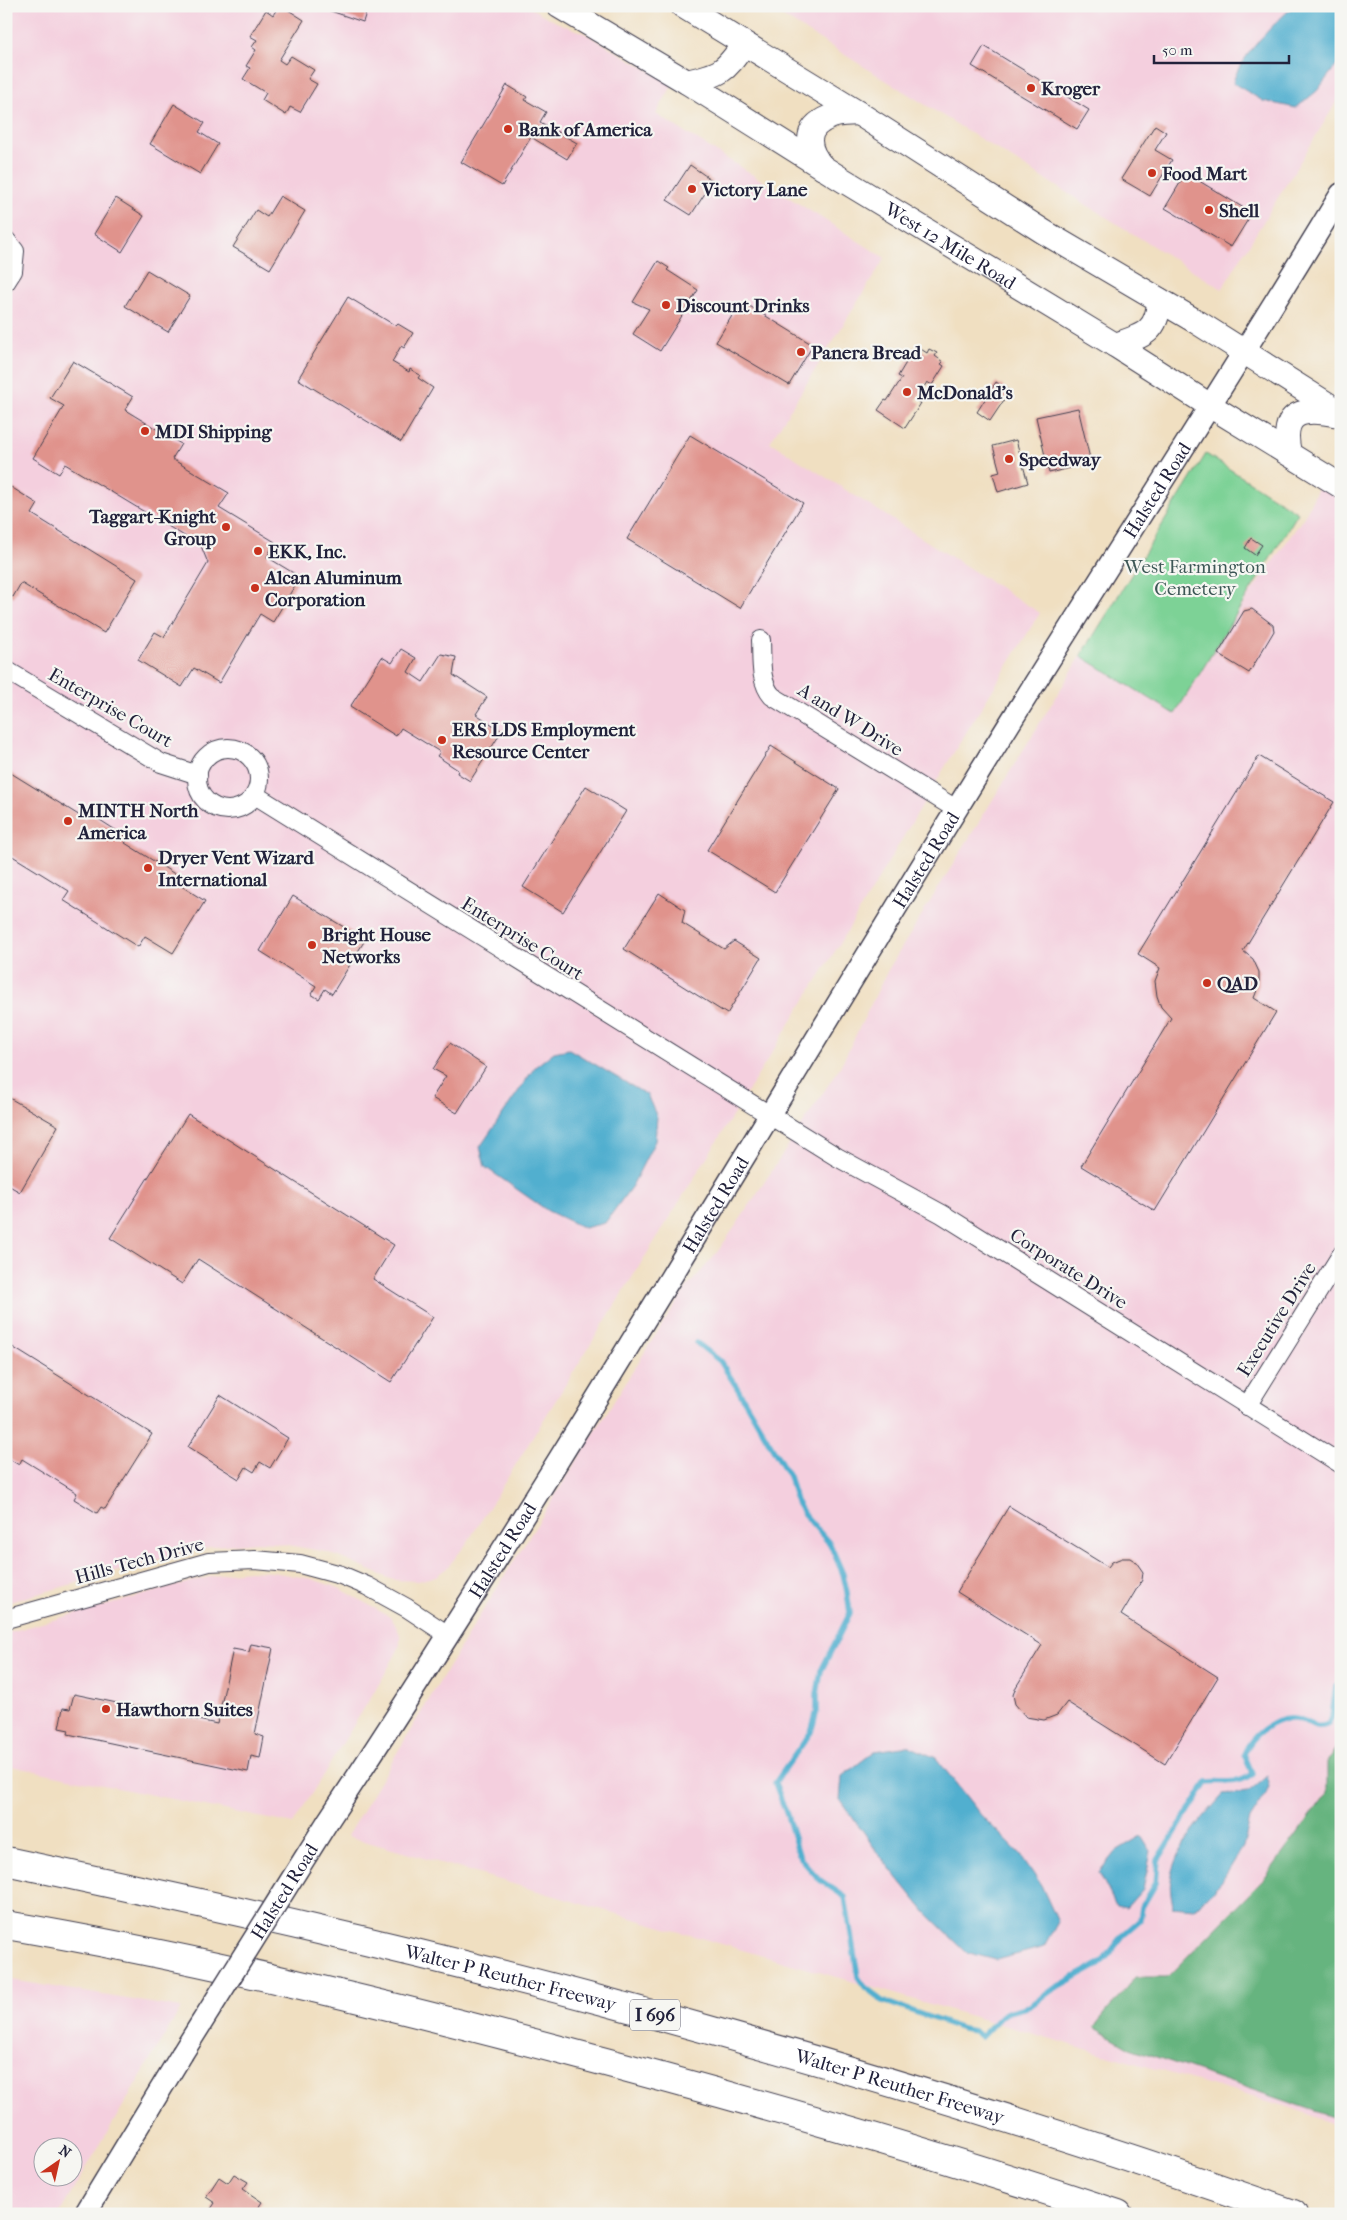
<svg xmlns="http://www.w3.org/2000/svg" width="1347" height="2220" font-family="'IM FELL French Canon',serif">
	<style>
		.built { fill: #f4cfde; fill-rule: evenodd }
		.green { fill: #7dd296; stroke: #507a68 }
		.forest { fill: #66b47f; stroke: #446b5d }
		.water { fill: #51afcf; stroke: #3a6885 }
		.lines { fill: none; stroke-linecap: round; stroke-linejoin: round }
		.stream { stroke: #51afcf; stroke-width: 5.5 }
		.building { fill: #e0938c }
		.minor-casing { stroke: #413e4f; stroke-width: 20 }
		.tertiary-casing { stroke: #413e4f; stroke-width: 24 }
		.secondary-casing { stroke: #413e4f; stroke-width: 26 }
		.motorway-casing { stroke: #413e4f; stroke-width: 30 }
		.minor { stroke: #fff; stroke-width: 18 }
		.tertiary { stroke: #fff; stroke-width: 21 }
		.secondary { stroke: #fff; stroke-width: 24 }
		.motorway { stroke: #fff; stroke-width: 28 }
		.tertiary-bridge-casing { stroke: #413e4f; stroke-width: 24; stroke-linecap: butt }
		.tertiary-bridge { stroke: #fff; stroke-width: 21 }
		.poi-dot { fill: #c8321e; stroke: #f6f6f2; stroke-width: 2 }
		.labels { text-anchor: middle; stroke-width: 4.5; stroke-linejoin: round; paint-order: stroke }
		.shield { fill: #f6f6f2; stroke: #626272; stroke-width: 1 }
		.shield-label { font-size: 18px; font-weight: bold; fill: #22223b }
		.poi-label { font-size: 19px; font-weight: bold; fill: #22223b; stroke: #f6f6f2; text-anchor: start }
		.street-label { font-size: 19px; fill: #22223b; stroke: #f6f6f2 }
		.park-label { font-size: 19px; fill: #3d5756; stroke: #f6f6f2 }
	</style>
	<rect width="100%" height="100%" fill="#f6f6f2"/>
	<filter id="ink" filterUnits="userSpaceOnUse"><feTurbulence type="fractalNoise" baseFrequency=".02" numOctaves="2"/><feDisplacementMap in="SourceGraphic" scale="10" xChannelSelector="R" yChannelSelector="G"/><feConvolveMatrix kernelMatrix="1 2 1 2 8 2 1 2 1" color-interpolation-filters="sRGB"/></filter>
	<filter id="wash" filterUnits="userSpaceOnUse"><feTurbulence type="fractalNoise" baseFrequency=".0096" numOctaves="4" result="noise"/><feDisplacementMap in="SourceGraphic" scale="20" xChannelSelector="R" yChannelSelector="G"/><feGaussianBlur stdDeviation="1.12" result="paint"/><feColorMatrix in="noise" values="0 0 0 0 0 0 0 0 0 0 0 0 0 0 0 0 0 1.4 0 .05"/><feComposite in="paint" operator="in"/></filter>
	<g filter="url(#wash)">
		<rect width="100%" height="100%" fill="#f0dfc1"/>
		<g class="built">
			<path d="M 6,6 L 527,6 L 556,22 L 586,34 L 673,84 L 656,114 L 885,258 L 770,442 L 1040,613 L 943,770 L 842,940 L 467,1543 L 447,1568 L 436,1576 L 418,1581 L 393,1580 L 327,1552 L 276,1543 L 257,1542 L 214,1546 L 181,1553 L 6,1603 Z"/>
			<path d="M 766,6 L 1341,6 L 1341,95 L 1222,289 Z"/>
			<path d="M 1321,482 L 1341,495 L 1341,2127 L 1294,2109 L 347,1836 L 469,1633 L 646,1350 L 687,1287 L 713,1258 L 737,1224 L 840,1067 L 888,970 L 1081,656 L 1175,714 L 1247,598 L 1304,517 Z"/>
			<path d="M 249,1571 L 272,1572 L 312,1579 L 341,1589 L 390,1617 L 396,1625 L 400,1635 L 400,1644 L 397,1652 L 382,1679 L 293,1824 L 6,1765 L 6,1633 L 193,1581 L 228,1573 Z"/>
			<path d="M 6,1979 L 181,2008 L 59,2214 L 6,2214 ZM 42,2148 L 72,2148 L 72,2178 L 42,2178 Z"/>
		</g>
		<path class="green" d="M 1206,454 L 1298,513 L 1175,714 L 1081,656 Z"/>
		<path class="forest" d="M 1341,1740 L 1341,2120 L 1130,2048 L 1094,2027 L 1135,1977 L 1167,1977 L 1265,1878 L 1327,1793 L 1327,1762 Z"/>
		<g class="water">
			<path d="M 1294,6 L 1336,6 L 1341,9 L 1341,59 L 1317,91 L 1296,108 L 1263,101 L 1233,83 C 1238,59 1275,22 1294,6 Z"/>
			<path d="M 569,1049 L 647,1095 L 657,1117 L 655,1141 L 632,1186 L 605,1223 L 584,1228 L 548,1211 L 485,1167 L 480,1147 L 535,1067 L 554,1052 Z"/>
			<path d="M 909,1746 L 936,1758 L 980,1814 L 1020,1854 L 1041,1885 L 1058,1922 L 1044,1947 L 996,1960 L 966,1952 L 926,1913 L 883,1860 L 840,1800 L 842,1776 L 875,1751 Z"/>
			<path d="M 1267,1776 L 1270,1788 L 1250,1819 L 1243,1847 L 1222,1881 L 1195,1909 L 1173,1907 C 1172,1898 1169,1888 1171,1880 C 1177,1846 1201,1819 1223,1795 L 1248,1792 Z"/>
			<path d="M 1141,1836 L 1151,1852 L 1143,1889 L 1126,1908 L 1116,1906 L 1099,1872 L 1116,1851 Z"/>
		</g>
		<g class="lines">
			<path class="stream" d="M 697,1343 L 720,1361 L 736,1386 L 789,1476 L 796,1501 L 804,1514 L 830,1544 L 843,1574 L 847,1592 L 850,1613 L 821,1671 L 817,1694 L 817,1711 L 811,1732 L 775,1783 L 787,1815 L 800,1858 L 820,1880 L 845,1897 L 858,1977 L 865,1987 L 883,2001 L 963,2029 L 974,2031 L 981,2037 L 1001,2016 L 1008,2012 L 1030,2006 L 1055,1988 L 1099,1964 L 1105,1959 L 1125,1933 L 1140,1920 L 1142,1907 L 1156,1883 L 1158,1860 L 1207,1782 C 1221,1780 1241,1786 1252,1773 L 1244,1754 C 1251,1736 1274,1717 1294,1719 C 1307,1720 1315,1731 1328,1724 L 1332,1717 L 1336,1686 L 1341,1682"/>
		</g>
		<g id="blocks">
			<g class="building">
				<path d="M 279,6 L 282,6 L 304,20 L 279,60 L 285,64 L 291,56 L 314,70 L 308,79 L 317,84 L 300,112 L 290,107 L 286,115 L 262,100 L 266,93 L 243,79 L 250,68 L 246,66 L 256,50 L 252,47 L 257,40 L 250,36 L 266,10 L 273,15 Z"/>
				<path d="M 316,6 L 368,6 L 363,22 Z"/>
				<path d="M 984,46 L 1089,110 L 1077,129 L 972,66 Z"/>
				<path d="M 507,85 L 527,97 L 525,100 L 546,112 L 540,122 L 577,143 L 567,159 L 531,137 L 502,186 L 461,162 Z"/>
				<path d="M 174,104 L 205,123 L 199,132 L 218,144 L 200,174 L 150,144 Z"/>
				<path d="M 1155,125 L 1166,132 L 1155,150 L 1172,160 L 1150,196 L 1121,179 Z"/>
				<path d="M 690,165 L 713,181 L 691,215 L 667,200 Z"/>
				<path d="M 1186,173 L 1252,213 L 1231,247 L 1165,208 Z"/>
				<path d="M 280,196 L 305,211 L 270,269 L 233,247 L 256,210 L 267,217 Z"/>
				<path d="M 116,198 L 144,216 L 122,252 L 94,234 Z"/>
				<path d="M 658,261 L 669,268 L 667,270 L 698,290 L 660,351 L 633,334 L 649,309 L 633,302 Z"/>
				<path d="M 147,270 L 190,296 L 168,332 L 125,306 Z"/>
				<path d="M 348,297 L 396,326 L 398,324 L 413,333 L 404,348 L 401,346 L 392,362 L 409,372 L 410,369 L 420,375 L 418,378 L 433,388 L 401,442 L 298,379 Z"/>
				<path d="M 743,302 L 813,345 L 789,385 L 716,342 L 738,306 L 739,308 Z"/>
				<path d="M 916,346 L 927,353 L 929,349 L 937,353 L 935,356 L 943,362 L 941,364 L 944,366 L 932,385 L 927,382 L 916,400 L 921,403 L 905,428 L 878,410 L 885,400 L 887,401 L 902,378 L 898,376 Z"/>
				<path d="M 73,361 L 133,397 L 125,410 L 181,444 L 172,459 L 229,493 L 219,508 L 275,542 L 267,557 L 300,577 L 273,622 L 260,614 L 219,683 L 194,668 L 182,687 L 138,660 L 155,632 L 164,637 L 208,563 L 201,546 L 65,464 L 59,474 L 33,458 L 64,406 L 50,398 Z"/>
				<path d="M 996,382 L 1010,391 L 990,421 L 977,412 Z"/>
				<path d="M 1078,408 L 1091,463 L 1049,473 L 1036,417 Z"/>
				<path d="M 690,435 L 803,503 L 740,608 L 627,539 Z"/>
				<path d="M 1016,440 L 1028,483 L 998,492 L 993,474 L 1000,472 L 993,446 Z"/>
				<path d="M 11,487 L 38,504 L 32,514 L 137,579 L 104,633 L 21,583 L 13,597 L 6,593 L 6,495 Z"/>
				<path d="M 1251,538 L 1262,545 L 1255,555 L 1245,548 Z"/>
				<path d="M 1252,609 L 1273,625 L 1274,631 L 1249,673 L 1218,654 L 1244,611 Z"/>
				<path d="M 401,649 L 416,658 L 408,672 L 423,682 L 441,654 L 456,657 L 453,675 L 487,697 L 476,714 L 502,731 L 470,781 L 457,773 L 458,770 L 437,756 L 440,752 L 401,728 L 396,736 L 350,707 L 382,657 L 392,663 Z"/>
				<path d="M 771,746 L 839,789 L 775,892 L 707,850 Z"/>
				<path d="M 1259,756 L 1334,802 L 1243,951 L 1253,959 L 1259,972 L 1259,985 L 1254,998 L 1276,1012 L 1155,1211 L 1081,1166 L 1171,1018 L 1161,1007 L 1157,996 L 1155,981 L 1160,968 L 1138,954 Z"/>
				<path d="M 6,770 L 85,819 L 89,813 L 128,838 L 125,843 L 181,878 L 178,884 L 205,901 L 173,953 L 145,936 L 138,947 L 63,900 L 69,891 L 6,852 Z"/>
				<path d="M 586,786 L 626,811 L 563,912 L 523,887 Z"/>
				<path d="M 659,893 L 685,910 L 682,923 L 724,949 L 734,941 L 761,958 L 727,1014 L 624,949 Z"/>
				<path d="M 293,896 L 365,940 L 332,994 L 325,989 L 319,999 L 311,994 L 316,986 L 260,951 Z"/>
				<path d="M 450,1043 L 486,1067 L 457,1113 L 432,1098 L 446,1076 L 433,1069 Z"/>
				<path d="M 6,1096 L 58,1126 L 20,1192 L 6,1184 Z"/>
				<path d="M 188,1114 L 394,1245 L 373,1279 L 433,1317 L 391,1382 L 198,1259 L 182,1284 L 110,1238 Z"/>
				<path d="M 6,1343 L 152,1434 L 105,1509 L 101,1507 L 97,1513 L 74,1499 L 77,1493 L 22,1459 L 19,1465 L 6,1457 Z"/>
				<path d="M 220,1395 L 288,1438 L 270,1468 L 260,1462 L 254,1472 L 246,1467 L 239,1479 L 188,1447 Z"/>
				<path d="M 1009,1506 L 1108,1567 L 1112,1562 L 1122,1558 L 1130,1558 L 1136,1562 L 1143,1572 L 1142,1580 L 1121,1615 L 1218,1677 L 1165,1764 L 1067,1702 L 1057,1715 L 1044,1720 L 1026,1717 L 1015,1704 L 1013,1695 L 1016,1687 L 1042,1645 L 957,1592 Z"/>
				<path d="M 251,1644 L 273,1648 L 255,1734 L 264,1737 L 260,1758 L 251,1756 L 248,1772 L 68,1734 L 69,1730 L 59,1728 L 63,1708 L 70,1709 L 74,1694 L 217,1724 L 233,1649 L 249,1652 Z"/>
				<path d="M 234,2174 L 248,2182 L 243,2189 L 262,2202 L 254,2214 L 218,2214 L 211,2209 L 215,2203 L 206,2197 L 219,2177 L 228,2183 Z"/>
			</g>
		</g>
	</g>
	<g filter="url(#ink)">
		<use href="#blocks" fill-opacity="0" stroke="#413e4f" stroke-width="1"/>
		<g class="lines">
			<g class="minor-casing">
				<g id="minor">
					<path d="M 6,240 L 15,251 L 13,271 L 6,282"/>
					<path d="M 761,640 C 762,659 759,681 772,696 L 956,809"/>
					<path d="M 6,670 L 161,763 L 198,775"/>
					<circle cx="228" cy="779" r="31"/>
					<path d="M 255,795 L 837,1157 L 942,1214 L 1341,1464"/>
					<path d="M 1247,1406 L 1341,1255"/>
					<path d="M 6,1619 L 209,1562 L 255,1560 L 300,1564 L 341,1575 L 367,1586 L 407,1608 L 448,1635"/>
				</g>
			</g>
			<g class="tertiary-casing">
				<g id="tertiary">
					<path id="s1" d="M 328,1821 C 546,1491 746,1151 953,815 C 1080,607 1215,403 1341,194"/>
					<path d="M 85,2214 L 182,2054"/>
				</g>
			</g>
			<g class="secondary-casing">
				<g id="secondary">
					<path id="s2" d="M 559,6 L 687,82 L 838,177 L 1115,345 L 1209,405 L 1341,486"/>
					<path d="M 683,6 L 858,113 L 1044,232 L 1197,322 L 1341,413"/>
					<path d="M 687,82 C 721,74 724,73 744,44"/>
					<path d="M 823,168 C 807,150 802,128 830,117 C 838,113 849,114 858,113"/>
					<path d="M 1115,345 C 1143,336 1158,332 1159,300"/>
					<path d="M 1289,453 C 1280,409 1304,408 1339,415"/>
				</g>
			</g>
			<g class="motorway-casing">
				<g id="motorway">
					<path id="s3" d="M 6,1861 C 207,1904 408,1948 607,2002 C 838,2064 1067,2134 1293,2214"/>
					<path d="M 6,1925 C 194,1957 379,2002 564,2051 C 750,2100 935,2153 1118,2214"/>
				</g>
			</g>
			<use href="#minor" class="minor"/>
			<use href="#tertiary" class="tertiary"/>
			<use href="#secondary" class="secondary"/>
			<use href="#motorway" class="motorway"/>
			<g class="tertiary-bridge-casing">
				<g id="tertiary-bridge">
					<path id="s4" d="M 182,2054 L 328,1821"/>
				</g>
			</g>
			<use href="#tertiary-bridge" class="tertiary-bridge"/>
		</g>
	</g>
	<g class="poi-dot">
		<circle cx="1031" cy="88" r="5"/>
		<circle cx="508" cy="129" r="5"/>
		<circle cx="1152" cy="173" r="5"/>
		<circle cx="692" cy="189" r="5"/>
		<circle cx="1209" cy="210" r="5"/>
		<circle cx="666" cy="305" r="5"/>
		<circle cx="801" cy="352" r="5"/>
		<circle cx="907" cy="392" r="5"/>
		<circle cx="145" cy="431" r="5"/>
		<circle cx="1009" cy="459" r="5"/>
		<circle cx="226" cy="527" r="5"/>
		<circle cx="258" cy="551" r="5"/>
		<circle cx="255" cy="588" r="5"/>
		<circle cx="442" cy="740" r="5"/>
		<circle cx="68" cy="821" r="5"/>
		<circle cx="148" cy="868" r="5"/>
		<circle cx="312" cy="945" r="5"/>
		<circle cx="1207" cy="983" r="5"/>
		<circle cx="106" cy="1709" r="5"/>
	</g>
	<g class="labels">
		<rect class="shield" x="630" y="1999.5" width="50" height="31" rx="4"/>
		<g class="shield-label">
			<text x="655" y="2021">I 696</text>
		</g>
		<g class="poi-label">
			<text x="1041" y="95">Kroger</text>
			<text x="518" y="136">Bank of America</text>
			<text x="1162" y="180">Food Mart</text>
			<text x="702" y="196">Victory Lane</text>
			<text x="1219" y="217">Shell</text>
			<text x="676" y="312">Discount Drinks</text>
			<text x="811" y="359">Panera Bread</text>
			<text x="917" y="399">McDonald's</text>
			<text x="155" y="438">MDI Shipping</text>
			<text x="1019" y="466">Speedway</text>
			<text x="216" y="523" text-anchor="end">Taggart-Knight<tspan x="216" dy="22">Group</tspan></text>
			<text x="268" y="558">EKK, Inc.</text>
			<text x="265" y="584">Alcan Aluminum<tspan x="265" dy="22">Corporation</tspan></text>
			<text x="452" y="736">ERS LDS Employment<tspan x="452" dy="22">Resource Center</tspan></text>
			<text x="78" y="817">MINTH North<tspan x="78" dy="22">America</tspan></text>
			<text x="158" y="864">Dryer Vent Wizard<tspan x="158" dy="22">International</tspan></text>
			<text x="322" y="941">Bright House<tspan x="322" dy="22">Networks</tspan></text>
			<text x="1217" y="990">QAD</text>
			<text x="116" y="1716">Hawthorn Suites</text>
		</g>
		<g class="street-label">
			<text dy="7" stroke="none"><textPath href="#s2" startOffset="459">West 12 Mile Road</textPath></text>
			<text dy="7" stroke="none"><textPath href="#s1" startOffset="1568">Halsted Road</textPath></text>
			<text transform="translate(111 707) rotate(30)" y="7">Enterprise Court</text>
			<text transform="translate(851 719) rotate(32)" y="7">A and W Drive</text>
			<text dy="7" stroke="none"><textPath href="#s1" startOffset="1132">Halsted Road</textPath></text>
			<text transform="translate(523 938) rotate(32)" y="7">Enterprise Court</text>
			<text dy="7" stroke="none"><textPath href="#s1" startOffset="728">Halsted Road</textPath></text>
			<text transform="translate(1069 1268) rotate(32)" y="7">Corporate Drive</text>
			<text transform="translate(1276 1319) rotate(-58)" y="7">Executive Drive</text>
			<text dy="7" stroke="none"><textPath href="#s1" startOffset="322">Halsted Road</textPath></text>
			<text transform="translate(139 1560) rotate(-15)" y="7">Hills Tech Drive</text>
			<text dy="7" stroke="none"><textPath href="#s4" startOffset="192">Halsted Road</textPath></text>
			<text dy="7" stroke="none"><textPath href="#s3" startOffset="518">Walter P Reuther Freeway</textPath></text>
			<text dy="7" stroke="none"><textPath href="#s3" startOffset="922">Walter P Reuther Freeway</textPath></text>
		</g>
		<g class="park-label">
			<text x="1195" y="573">West Farmington<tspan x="1195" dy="22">Cemetery</tspan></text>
		</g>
	</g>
	<rect width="1347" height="2220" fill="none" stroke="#f6f6f2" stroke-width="25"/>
	<g transform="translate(58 2162) rotate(34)"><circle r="24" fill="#f6f6f2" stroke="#a1a1a9"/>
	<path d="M0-4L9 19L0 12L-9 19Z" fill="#c8321e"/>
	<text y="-8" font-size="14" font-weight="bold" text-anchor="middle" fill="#22223b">N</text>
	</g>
	<path d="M1154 55v8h135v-8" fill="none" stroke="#22223b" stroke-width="2.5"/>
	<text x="1162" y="55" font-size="15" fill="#22223b" stroke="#f6f6f2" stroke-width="4" paint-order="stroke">50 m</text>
</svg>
